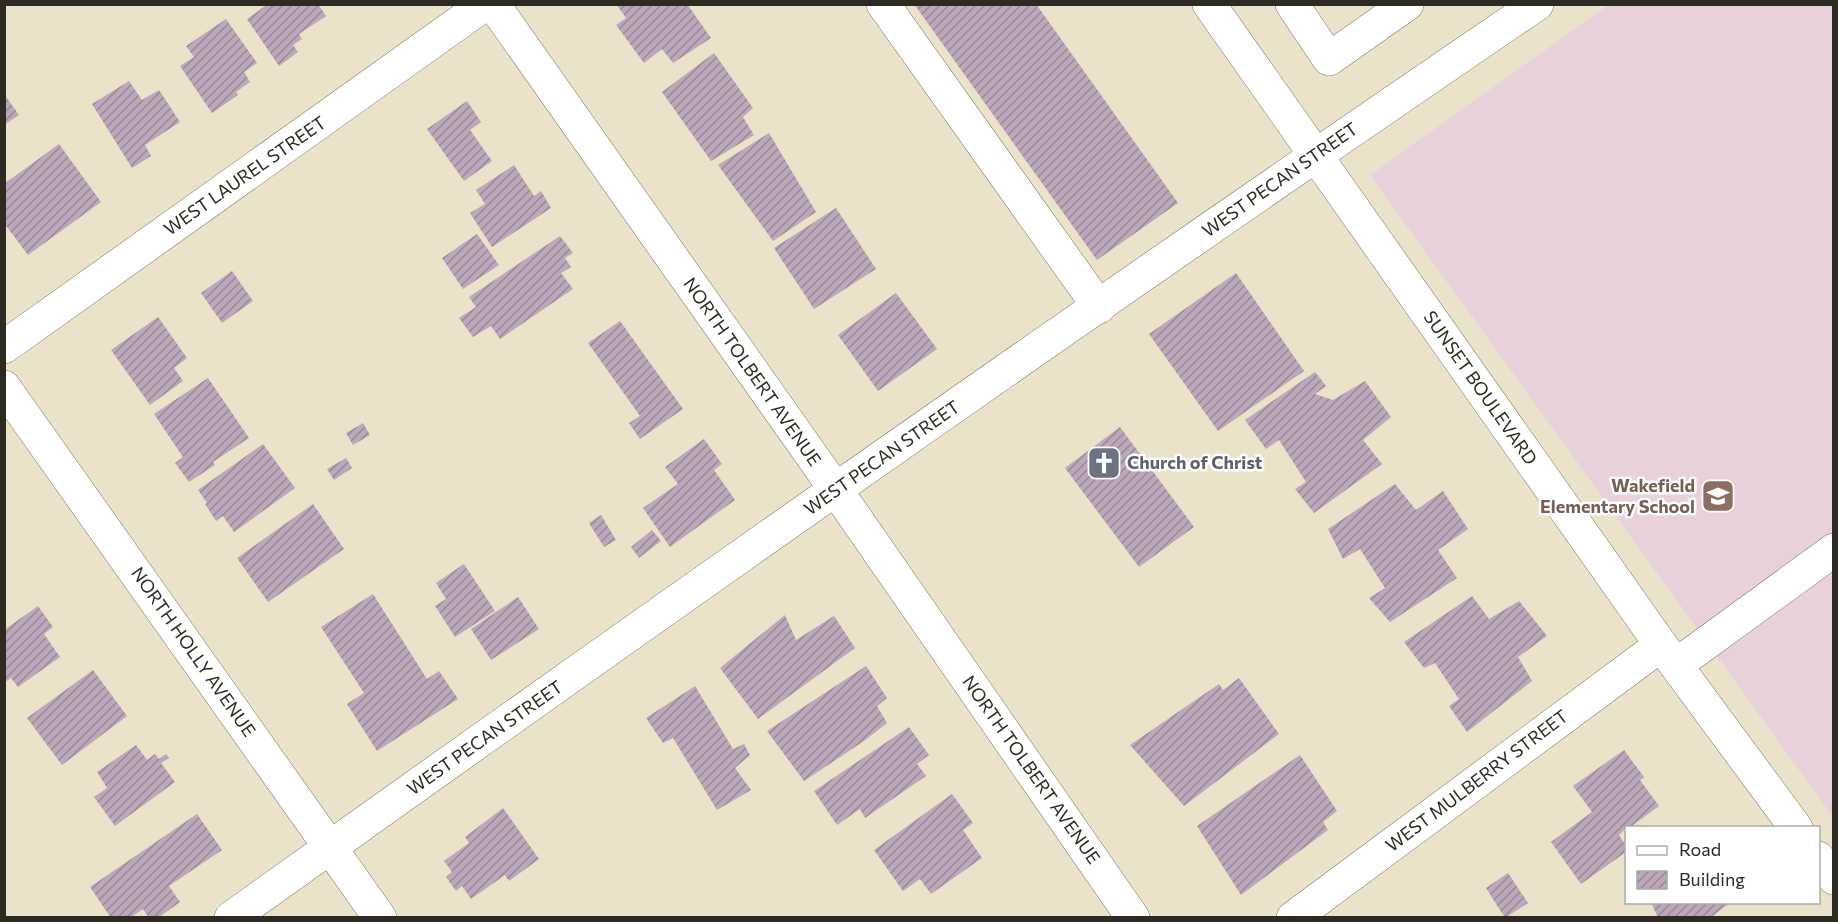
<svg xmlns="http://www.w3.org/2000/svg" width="1838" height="922" font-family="Commissioner,sans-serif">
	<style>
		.education { fill: #e8d1db }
		.building { fill: url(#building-hatch) }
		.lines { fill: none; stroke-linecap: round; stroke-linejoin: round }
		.minor-casing { stroke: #7f7862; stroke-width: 34 }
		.minor { stroke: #fff; stroke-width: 33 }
		.labels { text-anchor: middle; stroke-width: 5; stroke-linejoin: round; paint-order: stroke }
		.street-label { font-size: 18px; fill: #2d2a21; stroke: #fff }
		.worship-label { font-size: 18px; font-weight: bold; fill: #5b616d; stroke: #fff; text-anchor: start }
		.education-label { font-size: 18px; font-weight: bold; fill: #785e54; stroke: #fff; text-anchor: end }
	</style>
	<defs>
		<pattern id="building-hatch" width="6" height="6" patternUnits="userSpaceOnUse" patternTransform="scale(1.5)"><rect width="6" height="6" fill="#bca8ba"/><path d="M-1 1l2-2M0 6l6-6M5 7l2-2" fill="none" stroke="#998997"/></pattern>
	</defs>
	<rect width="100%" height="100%" fill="#eae2c9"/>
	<path class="education" d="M 1608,5 L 1833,5 L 1833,817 L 1370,175 Z"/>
	<g class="building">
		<path d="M 268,4 L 318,4 L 326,16 L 299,34 L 302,39 L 293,45 L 298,52 L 279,66 L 247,19 Z"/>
		<path d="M 616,4 L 687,4 L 711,38 L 673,63 L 662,49 L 644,63 L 616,25 L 626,18 Z"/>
		<path d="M 914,4 L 1036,4 L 1178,203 L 1097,260 Z"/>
		<path d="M 226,19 L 257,63 L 244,72 L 250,82 L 236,92 L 238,95 L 212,113 L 180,66 L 194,57 L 186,46 Z"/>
		<path d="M 714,53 L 753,108 L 743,117 L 754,135 L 711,161 L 662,92 Z"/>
		<path d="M 129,81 L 142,100 L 159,90 L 180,122 L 145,145 L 151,156 L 132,168 L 92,104 Z"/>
		<path d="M 4,94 L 19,115 L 4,125 Z"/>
		<path d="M 467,101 L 481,122 L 470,130 L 492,161 L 464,181 L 427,129 Z"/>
		<path d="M 769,133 L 816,212 L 773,241 L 718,165 Z"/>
		<path d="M 59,144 L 101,202 L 28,255 L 4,223 L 4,184 Z"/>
		<path d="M 514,165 L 534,196 L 541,191 L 551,208 L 492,247 L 470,213 L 485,204 L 476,190 Z"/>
		<path d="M 836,208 L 876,269 L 814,309 L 774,248 Z"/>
		<path d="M 477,234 L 499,265 L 463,289 L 442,258 Z"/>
		<path d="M 560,236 L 573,253 L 565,258 L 571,267 L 561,273 L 573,289 L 500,339 L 491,326 L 473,337 L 459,318 L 476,307 L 469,297 Z"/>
		<path d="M 232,271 L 253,301 L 222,323 L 201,293 Z"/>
		<path d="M 1236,273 L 1304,371 L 1218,431 L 1149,334 Z"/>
		<path d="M 896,293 L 937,349 L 878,391 L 838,335 Z"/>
		<path d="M 158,317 L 187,358 L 174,368 L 183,381 L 150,405 L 111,350 Z"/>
		<path d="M 620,321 L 683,409 L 640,439 L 629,423 L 640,416 L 588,343 Z"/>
		<path d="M 1315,372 L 1326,386 L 1315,394 L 1333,400 L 1365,381 L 1391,417 L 1363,440 L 1382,464 L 1314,513 L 1295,489 L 1306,482 L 1279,440 L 1266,449 L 1245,420 Z"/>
		<path d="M 208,378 L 249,438 L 213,462 L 215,465 L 189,482 L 175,463 L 183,457 L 154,414 Z"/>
		<path d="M 363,423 L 370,435 L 353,445 L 346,433 Z"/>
		<path d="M 1120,427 L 1194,527 L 1139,567 L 1065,468 Z"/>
		<path d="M 704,439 L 722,464 L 714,470 L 735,500 L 670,547 L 643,508 L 678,484 L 665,467 Z"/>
		<path d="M 263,444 L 295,488 L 234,532 L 223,516 L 216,521 L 205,504 L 207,503 L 198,490 Z"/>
		<path d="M 346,458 L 352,468 L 334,480 L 327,469 Z"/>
		<path d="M 1395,484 L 1416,510 L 1443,491 L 1468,529 L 1438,550 L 1457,578 L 1390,622 L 1369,598 L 1385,588 L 1360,549 L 1343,559 L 1328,529 Z"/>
		<path d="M 313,504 L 344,549 L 268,602 L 237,558 Z"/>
		<path d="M 601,515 L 616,540 L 604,547 L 589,523 Z"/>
		<path d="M 652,530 L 661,541 L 639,558 L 631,547 Z"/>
		<path d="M 464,564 L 495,611 L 455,637 L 435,606 L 446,599 L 436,583 Z"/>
		<path d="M 373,594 L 427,679 L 439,671 L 458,699 L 377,751 L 347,704 L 364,693 L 321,627 Z"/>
		<path d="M 1472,596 L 1489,619 L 1519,601 L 1547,636 L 1518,657 L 1532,681 L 1467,732 L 1449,706 L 1459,699 L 1435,663 L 1424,668 L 1404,642 Z"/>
		<path d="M 518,597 L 539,629 L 491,660 L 471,629 Z"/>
		<path d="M 38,606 L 53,627 L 44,634 L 60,657 L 18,687 L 11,678 L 4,683 L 4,630 Z"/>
		<path d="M 785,615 L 796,640 L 834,616 L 855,648 L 758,719 L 720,668 Z"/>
		<path d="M 866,666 L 887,698 L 877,706 L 887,723 L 864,741 L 804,781 L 767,731 Z"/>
		<path d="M 93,670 L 127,716 L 62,765 L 27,718 Z"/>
		<path d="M 1239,678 L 1279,734 L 1184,806 L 1130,745 L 1219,684 L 1223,690 Z"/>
		<path d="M 695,686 L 733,749 L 744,744 L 750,755 L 735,768 L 751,790 L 717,810 L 673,738 L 663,743 L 646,718 Z"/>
		<path d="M 909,727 L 929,755 L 917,764 L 926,776 L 865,818 L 860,809 L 837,825 L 814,791 Z"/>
		<path d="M 136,745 L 147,760 L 155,754 L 159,759 L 166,754 L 169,758 L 161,763 L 175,782 L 115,826 L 94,797 L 107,788 L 97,772 Z"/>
		<path d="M 1624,750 L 1644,777 L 1640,780 L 1659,806 L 1629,828 L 1626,828 L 1619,835 L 1626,846 L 1626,852 L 1581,884 L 1551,842 L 1592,812 L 1573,786 Z"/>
		<path d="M 1300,755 L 1337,811 L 1323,822 L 1328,830 L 1241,895 L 1197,826 Z"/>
		<path d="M 952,794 L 973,823 L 963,830 L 982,858 L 931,894 L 920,879 L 903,891 L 874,850 Z"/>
		<path d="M 503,808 L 539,859 L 509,881 L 505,875 L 471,899 L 462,886 L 456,891 L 446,877 L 452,872 L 444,861 L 469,843 L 465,837 Z"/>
		<path d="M 197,814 L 222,850 L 169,886 L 180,902 L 158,918 L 149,918 L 143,909 L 130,918 L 111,918 L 90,887 Z"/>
		<path d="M 1508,873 L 1528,903 L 1505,918 L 1486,888 Z"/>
		<path d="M 1651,902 L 1731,902 L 1710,918 L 1658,918 Z"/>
	</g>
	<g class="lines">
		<g class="minor-casing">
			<g id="minor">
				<path d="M 493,4 L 836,490 L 1133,918"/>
				<path d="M 883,4 L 1099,307"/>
				<path d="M 1209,4 L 1661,645 L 1796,828"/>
				<path d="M 1292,4 L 1329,59 L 1407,4"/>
				<path d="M 4,347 L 485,4"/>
				<path d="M 4,387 L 380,918"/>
				<path d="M 1676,665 L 1834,550"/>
				<path d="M 1818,858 L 1834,878"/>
				<path d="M 231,918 C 663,609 1098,303 1537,4"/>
				<path d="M 1293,918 L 1661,645"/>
			</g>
		</g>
		<use href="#minor" class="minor"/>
	</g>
	<defs>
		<g id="church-square" transform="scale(1.725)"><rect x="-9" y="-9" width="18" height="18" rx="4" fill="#6b7280" stroke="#fff"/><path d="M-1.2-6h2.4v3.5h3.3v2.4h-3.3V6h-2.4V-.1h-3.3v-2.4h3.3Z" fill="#fff"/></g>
		<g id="school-square" transform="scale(1.725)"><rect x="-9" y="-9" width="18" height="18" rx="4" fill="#8d6e63" stroke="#fff"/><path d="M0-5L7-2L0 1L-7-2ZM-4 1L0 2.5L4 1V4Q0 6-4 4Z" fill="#fff"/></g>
	</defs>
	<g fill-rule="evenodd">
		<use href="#church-square" x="1104" y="463"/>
		<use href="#school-square" x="1718" y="496"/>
	</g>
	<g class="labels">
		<g class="street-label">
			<text transform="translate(245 176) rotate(-35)" y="6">WEST LAUREL STREET</text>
			<text transform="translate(1280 180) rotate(-35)" y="6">WEST PECAN STREET</text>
			<text transform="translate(752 372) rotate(55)" y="6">NORTH TOLBERT AVENUE</text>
			<text transform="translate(1480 388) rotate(55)" y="6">SUNSET BOULEVARD</text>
			<text transform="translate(882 458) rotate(-35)" y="6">WEST PECAN STREET</text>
			<text transform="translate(193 652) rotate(55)" y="6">NORTH HOLLY AVENUE</text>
			<text transform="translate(485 738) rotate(-35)" y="6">WEST PECAN STREET</text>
			<text transform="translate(1031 770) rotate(55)" y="6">NORTH TOLBERT AVENUE</text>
			<text transform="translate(1477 781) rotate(-37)" y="6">WEST MULBERRY STREET</text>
		</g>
		<g class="worship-label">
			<text x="1127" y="469">Church of Christ</text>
		</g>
		<g class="education-label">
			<text x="1695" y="492">Wakefield<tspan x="1695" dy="21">Elementary School</tspan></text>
		</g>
	</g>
	<rect width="1838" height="922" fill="none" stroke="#2d2a21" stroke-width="12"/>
	<rect x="1625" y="826" width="195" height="78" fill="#ffffff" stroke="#abaaa6" stroke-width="1.5"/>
	<rect x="1637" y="846" width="30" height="9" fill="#ffffff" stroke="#abaaa6" stroke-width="1.5"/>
	<text x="1679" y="856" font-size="18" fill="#2d2a21">Road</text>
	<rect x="1637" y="871" width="30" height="18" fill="url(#building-hatch)" stroke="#abaaa6" stroke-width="1.5"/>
	<text x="1679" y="886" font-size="18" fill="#2d2a21">Building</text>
</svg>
